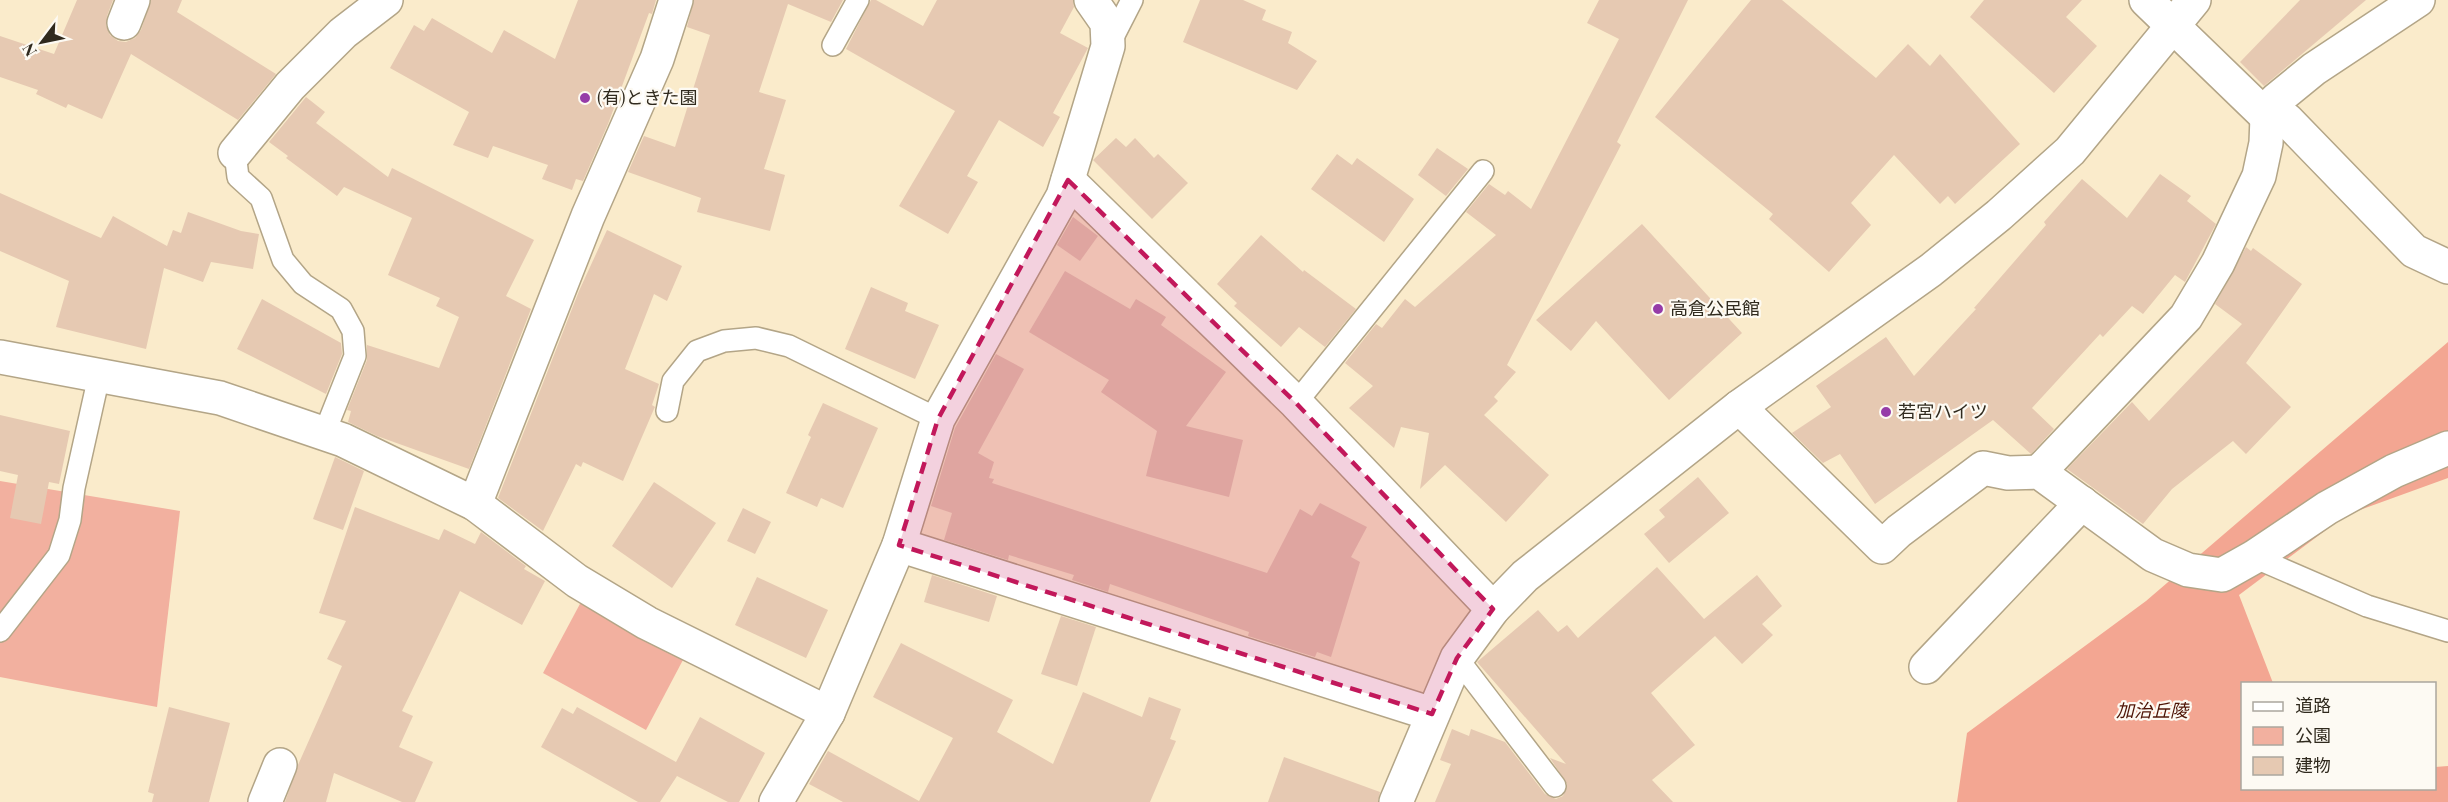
<svg xmlns="http://www.w3.org/2000/svg" width="2448" height="802" font-family="'Playfair Display','Noto Sans JP',serif">
	<style>
		.green { fill: #f2b09f }
		.forest { fill: #f3a692 }
		.building { fill: #e6c9b2 }
		.lines { fill: none; stroke-linecap: round; stroke-linejoin: round }
		.service-casing { stroke: #b3a587; stroke-width: 24 }
		.minor-casing { stroke: #b3a587; stroke-width: 36 }
		.tertiary-casing { stroke: #b3a587; stroke-width: 36 }
		.service { stroke: #fff; stroke-width: 21 }
		.minor { stroke: #fff; stroke-width: 33 }
		.tertiary { stroke: #fff; stroke-width: 33 }
		.marked { fill: #c2185b; fill-opacity: 0.2; stroke: #c2185b; stroke-width: 4.5; stroke-dasharray: 12 8; stroke-linejoin: round }
		.poi-dot { fill: #963ca8; stroke: #fdfaf3; stroke-width: 2 }
		.labels { text-anchor: middle; stroke-width: 4.5; stroke-linejoin: round; paint-order: stroke }
		.poi-label { font-size: 18px; fill: #302a1e; stroke: #fdfaf3; text-anchor: start }
		.park-label { font-size: 18px; font-style: italic; fill: #4e1405; stroke: #fdfaf3 }
	</style>
	<rect width="100%" height="100%" fill="#faebcb"/>
	<g class="green">
		<path d="M 0,481 L 180,511 L 157,707 L 0,677 Z"/>
		<path d="M 581,602 L 684,658 L 646,730 L 543,673 Z"/>
	</g>
	<path class="forest" d="M 2448,342 L 2448,478 L 2346,515 L 2239,595 L 2273,683 L 2242,684 L 2242,788 L 2434,788 L 2435,767 L 2448,766 L 2448,802 L 1957,802 L 1967,733 L 2146,601 Z"/>
	<g class="building">
		<path d="M 77,0 L 113,0 L 107,16 L 106,26 L 110,35 L 118,41 L 126,42 L 135,38 L 141,30 L 151,0 L 182,0 L 177,12 L 276,74 L 238,120 L 131,54 L 102,119 L 68,104 L 66,108 L 36,94 L 38,90 L 0,77 L 0,36 L 54,54 Z"/>
		<path d="M 578,0 L 656,0 L 652,14 L 649,13 L 608,124 L 583,181 L 576,179 L 572,190 L 542,179 L 548,165 L 493,146 L 488,158 L 453,145 L 469,112 L 390,68 L 414,25 L 424,31 L 432,18 L 492,53 L 504,30 L 555,59 Z"/>
		<path d="M 694,0 L 843,0 L 831,22 L 788,4 L 759,92 L 786,100 L 764,169 L 785,175 L 770,231 L 697,212 L 701,198 L 628,172 L 644,136 L 675,147 L 710,35 L 687,27 Z"/>
		<path d="M 871,0 L 876,0 L 923,26 L 937,0 L 1073,0 L 1074,7 L 1060,33 L 1088,48 L 1053,113 L 1060,117 L 1043,147 L 999,120 L 967,176 L 978,182 L 948,234 L 899,206 L 955,111 L 846,49 Z"/>
		<path d="M 1200,0 L 1243,0 L 1266,10 L 1262,20 L 1292,32 L 1288,43 L 1317,61 L 1297,90 L 1183,42 Z"/>
		<path d="M 1599,0 L 1688,0 L 1617,142 L 1621,145 L 1507,365 L 1516,372 L 1494,397 L 1498,401 L 1484,415 L 1549,475 L 1506,522 L 1445,465 L 1420,489 L 1429,433 L 1401,427 L 1394,448 L 1349,408 L 1373,386 L 1345,363 L 1376,324 L 1382,328 L 1405,299 L 1415,307 L 1496,235 L 1466,212 L 1489,184 L 1505,195 L 1508,191 L 1531,209 L 1619,39 L 1587,23 Z"/>
		<path d="M 1751,0 L 1782,0 L 1876,78 L 1908,44 L 1930,66 L 1940,54 L 2020,144 L 1955,204 L 1948,196 L 1940,204 L 1894,155 L 1851,203 L 1871,225 L 1829,272 L 1769,219 L 1773,214 L 1655,117 Z"/>
		<path d="M 1984,0 L 2082,0 L 2066,17 L 2097,46 L 2054,93 L 1970,17 Z"/>
		<path d="M 2300,0 L 2366,0 L 2264,86 L 2240,62 Z"/>
		<path d="M 306,97 L 325,112 L 316,123 L 388,177 L 392,168 L 534,240 L 506,296 L 531,309 L 469,469 L 377,436 L 348,422 L 351,411 L 347,410 L 367,360 L 367,345 L 439,368 L 459,317 L 436,306 L 440,298 L 388,275 L 412,218 L 344,187 L 337,196 L 286,158 L 288,156 L 269,142 Z"/>
		<path d="M 1116,138 L 1126,147 L 1135,138 L 1154,158 L 1158,154 L 1188,183 L 1152,219 L 1093,160 Z"/>
		<path d="M 1437,148 L 1468,169 L 1446,196 L 1418,175 Z"/>
		<path d="M 1337,154 L 1352,165 L 1357,158 L 1414,199 L 1384,242 L 1311,189 Z"/>
		<path d="M 2160,174 L 2191,196 L 2187,201 L 2216,224 L 2185,282 L 2175,275 L 2143,314 L 2132,306 L 2103,337 L 2100,334 L 2032,408 L 2054,429 L 2031,454 L 1993,420 L 1875,504 L 1840,454 L 1823,463 L 1792,433 L 1831,407 L 1816,386 L 1886,337 L 1914,376 L 1976,309 L 1974,308 L 2046,225 L 2044,222 L 2082,179 L 2127,218 Z"/>
		<path d="M 0,193 L 101,238 L 113,216 L 167,246 L 173,230 L 181,233 L 188,212 L 241,231 L 259,234 L 253,269 L 211,262 L 203,282 L 164,268 L 146,349 L 56,327 L 69,281 L 0,251 Z"/>
		<path d="M 1073,217 L 1098,236 L 1080,261 L 1057,245 Z"/>
		<path d="M 1642,224 L 1742,333 L 1669,400 L 1596,321 L 1571,351 L 1536,320 Z"/>
		<path d="M 607,230 L 682,266 L 667,301 L 654,294 L 625,369 L 659,384 L 652,405 L 655,407 L 654,409 L 623,481 L 583,462 L 581,467 L 576,464 L 543,531 L 498,498 L 579,291 Z"/>
		<path d="M 1261,235 L 1303,272 L 1304,270 L 1356,309 L 1325,347 L 1299,327 L 1281,347 L 1234,306 L 1237,303 L 1217,284 Z"/>
		<path d="M 2246,247 L 2251,251 L 2253,248 L 2302,284 L 2246,363 L 2291,407 L 2246,454 L 2233,441 L 2172,489 L 2143,524 L 2067,469 L 2132,402 L 2149,421 L 2242,324 L 2215,304 Z"/>
		<path d="M 1065,271 L 1130,309 L 1136,299 L 1166,317 L 1161,325 L 1226,372 L 1186,426 L 1243,440 L 1229,497 L 1146,476 L 1157,431 L 1101,392 L 1109,380 L 1029,332 Z"/>
		<path d="M 871,287 L 908,303 L 905,311 L 939,325 L 915,379 L 845,349 Z"/>
		<path d="M 262,299 L 341,343 L 342,354 L 326,394 L 237,349 Z"/>
		<path d="M 996,354 L 1024,369 L 978,453 L 994,462 L 989,478 L 994,479 L 992,483 L 1267,573 L 1300,509 L 1312,516 L 1320,503 L 1367,527 L 1351,557 L 1360,562 L 1331,657 L 1317,652 L 1315,657 L 1248,636 L 1249,632 L 1110,584 L 1108,592 L 1072,580 L 1074,575 L 1009,555 L 1008,560 L 944,540 L 952,513 L 931,506 L 955,428 Z"/>
		<path d="M 823,403 L 878,428 L 843,508 L 821,498 L 817,507 L 786,493 L 811,437 L 808,435 Z"/>
		<path d="M 0,415 L 70,431 L 59,484 L 49,482 L 41,524 L 10,518 L 18,475 L 0,471 Z"/>
		<path d="M 335,457 L 364,471 L 343,530 L 313,519 Z"/>
		<path d="M 1698,477 L 1729,513 L 1669,563 L 1644,534 L 1665,517 L 1659,510 Z"/>
		<path d="M 654,482 L 716,523 L 672,588 L 612,546 Z"/>
		<path d="M 355,507 L 439,540 L 444,529 L 475,544 L 481,532 L 526,566 L 524,569 L 545,581 L 522,625 L 460,591 L 402,711 L 413,716 L 399,747 L 433,762 L 415,802 L 402,802 L 334,773 L 326,802 L 285,802 L 298,765 L 342,666 L 327,659 L 346,621 L 319,613 Z"/>
		<path d="M 743,508 L 771,522 L 755,554 L 727,541 Z"/>
		<path d="M 1657,567 L 1704,619 L 1757,575 L 1782,606 L 1762,624 L 1773,635 L 1742,664 L 1715,636 L 1651,693 L 1695,745 L 1652,780 L 1673,802 L 1435,802 L 1451,764 L 1440,760 L 1452,729 L 1469,736 L 1471,729 L 1505,742 L 1545,794 L 1556,799 L 1563,796 L 1567,784 L 1550,758 L 1566,764 L 1477,662 L 1538,610 L 1558,632 L 1567,625 L 1578,638 Z"/>
		<path d="M 932,575 L 997,596 L 989,622 L 924,602 Z"/>
		<path d="M 757,577 L 828,610 L 806,658 L 735,625 Z"/>
		<path d="M 1061,616 L 1096,627 L 1077,686 L 1041,674 Z"/>
		<path d="M 901,643 L 1013,700 L 997,732 L 1053,764 L 1083,692 L 1142,717 L 1149,697 L 1181,709 L 1170,739 L 1176,741 L 1150,802 L 843,802 L 809,784 L 828,751 L 919,801 L 953,738 L 873,697 Z"/>
		<path d="M 169,707 L 230,723 L 209,802 L 152,802 L 154,794 L 148,792 Z"/>
		<path d="M 577,707 L 676,762 L 700,717 L 765,753 L 739,802 L 728,802 L 677,776 L 660,802 L 638,802 L 541,747 L 562,708 L 573,714 Z"/>
		<path d="M 1284,757 L 1380,792 L 1378,802 L 1268,802 Z"/>
	</g>
	<g class="lines">
		<g class="service-casing">
			<g id="service">
				<path d="M 1110,43 L 1132,0"/>
				<path d="M 833,45 L 858,0"/>
				<path d="M 235,153 L 238,177 L 261,198 L 283,260 L 303,284 L 341,309 L 353,331 L 355,356 L 324,434"/>
				<path d="M 1296,403 L 1483,171"/>
				<path d="M 667,411 L 673,381 L 697,351 L 724,341 L 756,338 L 789,346 L 938,419"/>
				<path d="M 2254,557 L 2367,606 L 2448,631"/>
				<path d="M 0,631 L 59,555 L 70,520 L 74,488 L 99,376"/>
				<path d="M 1457,658 L 1555,786"/>
			</g>
		</g>
		<g class="minor-casing">
			<g id="minor">
				<path d="M 2146,0 L 2267,117 L 2287,120 L 2414,251 L 2448,267"/>
				<path d="M 124,23 L 133,0"/>
				<path d="M 235,153 L 290,86 L 343,33 L 386,0"/>
				<path d="M 1068,180 L 1296,403 L 1493,609"/>
				<path d="M 0,357 L 220,398 L 343,440 L 475,504 L 577,581 L 647,623 L 828,713"/>
				<path d="M 1739,407 L 1882,547 L 1899,531 L 1983,468 L 2008,473 L 2039,472 L 2153,555 L 2188,570 L 2222,575 L 2254,557 L 2327,508 L 2394,471 L 2448,448"/>
				<path d="M 2039,472 L 2186,317 L 2218,263 L 2259,176 L 2266,143 L 2267,117 L 2276,100 L 2314,69 L 2418,0"/>
				<path d="M 475,504 L 588,216 L 657,59 L 676,0"/>
				<path d="M 899,545 L 1432,714"/>
				<path d="M 1926,667 L 2082,503"/>
				<path d="M 265,802 L 280,765"/>
				<path d="M 776,802 L 828,713 L 899,545 L 938,419 L 1063,196 L 1108,46 L 1107,23 L 1091,0"/>
			</g>
		</g>
		<g class="tertiary-casing">
			<path id="tertiary" d="M 1396,802 L 1457,658 L 1493,609 L 1525,576 L 1739,407 L 1931,270 L 1999,215 L 2070,151 L 2194,0"/>
		</g>
		<use href="#service" class="service"/>
		<use href="#minor" class="minor"/>
		<use href="#tertiary" class="tertiary"/>
	</g>
	<path class="marked" d="M 1068,180 L 1296,403 L 1493,609 L 1457,658 L 1432,714 L 899,545 L 938,419 Z"/>
	<g class="poi-dot">
		<circle cx="585" cy="98" r="6"/>
		<circle cx="1658" cy="309" r="6"/>
		<circle cx="1886" cy="412" r="6"/>
	</g>
	<g class="labels">
		<g class="poi-label">
			<text x="597" y="104">(有)ときた園</text>
			<text x="1670" y="315">高倉公民館</text>
			<text x="1898" y="418">若宮ハイツ</text>
		</g>
		<g class="park-label">
			<text x="2152" y="717">加治丘陵</text>
		</g>
	</g>
	<rect x="2241" y="682" width="195" height="108" fill="#fdfaf3" stroke="#aba79e" stroke-width="1.5"/>
	<rect x="2253" y="702" width="30" height="9" fill="#ffffff" stroke="#aba79e" stroke-width="1.5"/>
	<text x="2295" y="712" font-size="18" fill="#302a1e">道路</text>
	<rect x="2253" y="727" width="30" height="18" fill="#f2b09f" stroke="#aba79e" stroke-width="1.5"/>
	<text x="2295" y="742" font-size="18" fill="#302a1e">公園</text>
	<rect x="2253" y="757" width="30" height="18" fill="#e6c9b2" stroke="#aba79e" stroke-width="1.5"/>
	<text x="2295" y="772" font-size="18" fill="#302a1e">建物</text>
	<g transform="translate(42 42) rotate(238)" stroke="#fdfaf3" stroke-width="4.5" paint-order="stroke">
	<path d="M0-4.5L10 22L0 15L-10 22Z" fill="#302a1e"/>
	<text y="-9" font-size="16" font-weight="bold" text-anchor="middle" fill="#302a1e">N</text>
	</g>
</svg>
